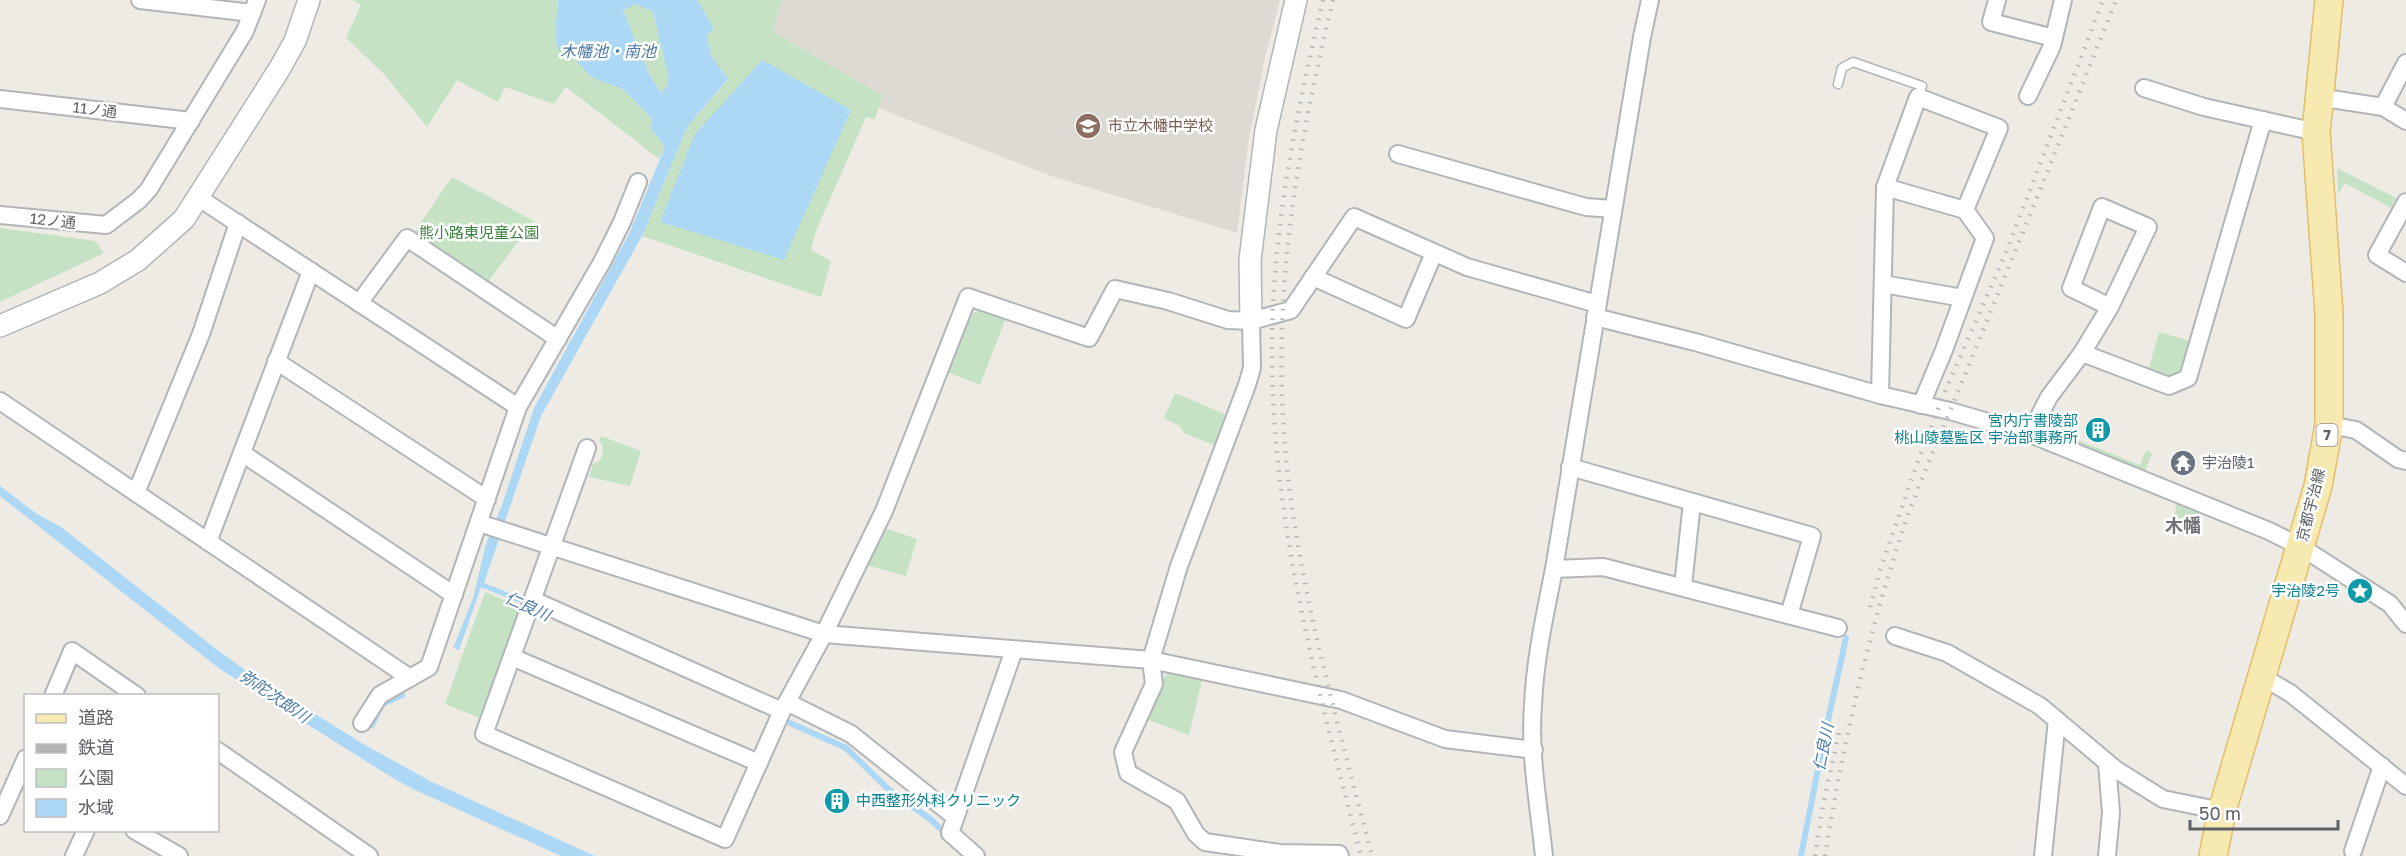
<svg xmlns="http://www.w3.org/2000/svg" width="2406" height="856" font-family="'Golos Text','Noto Sans JP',sans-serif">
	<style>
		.education { fill: #dddad3 }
		.green { fill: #c5e3c4 }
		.water { fill: #acd8f6; fill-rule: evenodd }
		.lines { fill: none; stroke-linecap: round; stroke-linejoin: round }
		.stream { stroke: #acd8f6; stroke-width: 6 }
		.service-casing { stroke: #b2b5b8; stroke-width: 11 }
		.minor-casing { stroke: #b2b5b8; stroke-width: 20 }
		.tertiary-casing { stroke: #b2b5b8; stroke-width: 24 }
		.primary-casing { stroke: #e3be68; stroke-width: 30 }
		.service { stroke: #fff; stroke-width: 8 }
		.minor { stroke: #fff; stroke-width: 16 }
		.tertiary { stroke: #fff; stroke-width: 21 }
		.primary { stroke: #f7eab1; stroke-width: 27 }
		.rail { stroke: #b3b4b4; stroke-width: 4.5; stroke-dasharray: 1.5 8; stroke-linecap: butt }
		.labels { text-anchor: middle; stroke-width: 5; stroke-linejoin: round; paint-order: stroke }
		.shield { fill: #fff; stroke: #8e9092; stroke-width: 1.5 }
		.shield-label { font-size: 14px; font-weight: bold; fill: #5d6064 }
		.street-label { font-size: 15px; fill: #5d6064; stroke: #fff }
		.education-label { font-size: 15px; fill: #785e54; stroke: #fff; text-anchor: start }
		.park-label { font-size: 15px; fill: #3e823f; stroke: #fff }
		.culture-label { font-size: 15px; fill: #0d838f; stroke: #fff; text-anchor: end }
		.worship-label { font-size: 15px; fill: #5b616d; stroke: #fff; text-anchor: start }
		.water-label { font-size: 16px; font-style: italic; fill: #4b7aa7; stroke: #fff }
		.quarter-label { font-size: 18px; font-weight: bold; fill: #6e7276; stroke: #fff }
	</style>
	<rect width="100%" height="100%" fill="#eeebe5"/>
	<path class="education" d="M 781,0 L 1280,0 L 1265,58 L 1248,144 L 1237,233 L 1051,176 L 878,108 L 883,97 L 773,32 Z"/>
	<g class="green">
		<path d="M 352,0 L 558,0 C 558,15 551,38 560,50 L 575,42 L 579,46 L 577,62 L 593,78 L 623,89 L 652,119 L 650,127 L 665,147 L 659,159 L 566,87 L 554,104 L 505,87 L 498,102 L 457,80 L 427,127 L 384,74 L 346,38 L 361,5 Z"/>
		<path d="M 697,0 L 781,0 L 773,32 L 883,96 L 875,119 L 866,117 L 816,231 L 811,250 L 831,261 L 821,297 L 642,236 L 687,127 L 728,80 L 711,56 L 707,35 L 713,28 Z"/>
		<path d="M 636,3 L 653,12 L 668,75 L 667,86 L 661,93 L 649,74 L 623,10 Z"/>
		<path d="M 2337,168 L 2396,198 L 2391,208 L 2345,183 L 2338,194 Z"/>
		<path d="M 452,177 L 534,221 L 487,283 L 414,232 Z"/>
		<path d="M 0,228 L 95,241 L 104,253 L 0,302 Z"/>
		<path d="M 982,309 L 1006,318 L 980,385 L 945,371 L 968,315 Z"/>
		<path d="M 2159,332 L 2191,341 L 2183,370 L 2170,377 L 2148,371 Z"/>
		<path d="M 1175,393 L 1229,416 L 1218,447 L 1184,433 L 1180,426 L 1164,418 Z"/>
		<path d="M 601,436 L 641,451 L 630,486 L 589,477 L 593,464 C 604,461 606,449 599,440 Z"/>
		<path d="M 2070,437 L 2140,465 L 2146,450 L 2152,453 L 2144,474 L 2067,443 Z"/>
		<path d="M 2177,498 L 2204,509 L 2172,533 Z"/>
		<path d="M 888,529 L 917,539 L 906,576 L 866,565 L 880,533 Z"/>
		<path d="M 485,592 L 521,607 L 480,718 L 445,704 Z"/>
		<path d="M 1170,671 L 1202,680 L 1189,735 L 1146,719 L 1161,681 Z"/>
	</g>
	<g class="water">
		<path d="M 558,0 L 697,0 L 714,28 L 707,35 L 711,56 L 728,79 L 687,127 L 642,236 L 541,416 L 484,583 L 521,598 L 519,603 L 481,587 L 459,650 L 453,648 L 473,598 L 486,544 L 502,505 L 534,408 L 629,234 L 665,147 L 650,127 L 652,119 L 623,89 L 593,78 L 577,62 L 579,46 L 574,42 L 560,51 C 551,38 558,16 558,0 ZM 636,4 L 653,12 L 668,75 L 667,86 L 661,93 L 649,74 L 623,10 Z"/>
		<path d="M 762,60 L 851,110 L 784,260 L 660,222 L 695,134 Z"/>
		<path d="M 0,486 L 37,514 L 61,527 L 216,649 L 252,675 L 365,745 L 432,782 L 595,856 L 561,856 L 413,789 L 391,777 L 220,669 L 0,496 Z"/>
	</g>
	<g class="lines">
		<g class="stream">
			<path d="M 779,718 L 846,748 L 888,789 L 930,819 L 946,834"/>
			<path d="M 372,725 L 382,704 L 402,695"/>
			<path d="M 1801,856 L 1823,743 L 1846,638"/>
		</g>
		<g class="service-casing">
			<path id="service" d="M 1838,84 L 1842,68 L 1853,62 L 1922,86 L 1918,97"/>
		</g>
		<g class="minor-casing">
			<g id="minor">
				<path d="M 140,0 L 252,13"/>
				<path d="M 1997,0 L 1991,22 L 2054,38"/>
				<path d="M 2144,88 L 2204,107 L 2316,132"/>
				<path d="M 2028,96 L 2052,46 L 2063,0"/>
				<path d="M 2318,97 L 2383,107 L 2406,121"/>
				<path d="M 0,99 L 191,121"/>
				<path d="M 2383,107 L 2406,63"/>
				<path d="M 1398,154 L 1586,207 L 1613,209"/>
				<path d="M 1885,187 L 1965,210"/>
				<path d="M 199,198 L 518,407"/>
				<path d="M 2406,202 L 2377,255 L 2406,273"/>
				<path d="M 0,215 L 106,225 L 139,200 L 149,189 L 245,31 L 257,0"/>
				<path d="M 1313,277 L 1406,319 L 1434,253"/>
				<path d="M 1883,284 L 1963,298"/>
				<path d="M 359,303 L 407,238 L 558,339"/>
				<path d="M 1595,317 L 1695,342 L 1880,395 L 1885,187 L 1918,97 L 1999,128 L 1965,210 L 1985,238 L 1944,350 L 1921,405"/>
				<path d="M 1251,321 L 1252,368 L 1247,385 L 1179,566 L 1151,660 L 1154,684 L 1123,752 L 1128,773 L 1177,801 L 1196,834 L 1205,842 L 1280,853 L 1339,854 L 1340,856"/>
				<path d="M 2082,353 L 2169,386 L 2188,378 L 2263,120"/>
				<path d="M 276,361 L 487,499"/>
				<path d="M 1880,395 L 1950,411 L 2030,434 L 2269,531 L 2301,547 L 2390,604 L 2406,624"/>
				<path d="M 0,401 L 410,678"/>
				<path d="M 2329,425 L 2356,430 L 2398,459 L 2406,461"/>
				<path d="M 2030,434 L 2049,397 L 2082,353 L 2110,307 L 2148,227 L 2102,207 L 2071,288 L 2110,307"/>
				<path d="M 587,448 L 484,734 L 725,839 L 782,711 L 824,634 L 884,511 L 968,297 L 1089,338 L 1115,289 L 1168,301 L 1228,320 L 1251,321 L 1291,310 L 1354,217 L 1467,267 L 1597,304"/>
				<path d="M 242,453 L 454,595"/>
				<path d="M 1570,467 L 1812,536 L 1789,615"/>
				<path d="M 136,493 L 201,334 L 238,223"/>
				<path d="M 479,523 L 824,634 L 1151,660 L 1341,700 L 1445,739 L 1534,750"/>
				<path d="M 208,542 L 311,271"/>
				<path d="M 1554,569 L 1603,567 L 1838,628"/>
				<path d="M 1683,586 L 1692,502"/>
				<path d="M 533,600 L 782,711"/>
				<path d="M 1895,636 L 1947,653 L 2040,706 L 2115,769 L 2163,799 L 2222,811"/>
				<path d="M 512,657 L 759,763"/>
				<path d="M 2261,676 L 2290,693 L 2406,786"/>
				<path d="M 53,696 L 72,651 L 137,696"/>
				<path d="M 787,702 L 851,734 L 955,817"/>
				<path d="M 362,723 L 380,695 L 429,667 L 518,407 L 602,262 L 622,222 L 638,182"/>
				<path d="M 218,751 L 369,856"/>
				<path d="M 2107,763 L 2111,813 L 2107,856"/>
				<path d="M 0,816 L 26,758"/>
				<path d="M 134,830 L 179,856"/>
				<path d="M 2353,851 L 2382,766"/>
				<path d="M 74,856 L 86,830"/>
				<path d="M 976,856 L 950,833 L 1014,650"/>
				<path d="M 1544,856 C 1539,807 1529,754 1533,705 C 1535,659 1545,614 1554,569 L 1642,37 L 1650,0"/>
				<path d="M 2043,856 L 2057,720"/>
			</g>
		</g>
		<g class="tertiary-casing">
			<g id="tertiary">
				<path d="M 1251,321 L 1250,260 L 1266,130 L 1296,0"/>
				<path d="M 0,326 L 100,283 L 138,260 L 184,219 L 280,68 L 295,41 L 309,0"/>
			</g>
		</g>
		<g class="primary-casing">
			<path id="primary" d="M 2213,856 L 2222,811 L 2318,486 L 2329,425 L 2329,313 L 2316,132 L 2329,0"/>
		</g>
		<use href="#service" class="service"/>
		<use href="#minor" class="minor"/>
		<use href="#tertiary" class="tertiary"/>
		<use href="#primary" class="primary"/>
		<g class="rail">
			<path d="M 1323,0 C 1297,111 1274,221 1272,335 C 1269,512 1317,686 1361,856"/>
			<path d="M 1333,0 C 1301,133 1278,257 1282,394 C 1286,547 1334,708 1372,856"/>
			<path d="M 1870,607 L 1881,567 L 1918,461 L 1943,396 L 2007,250 L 2103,0"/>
			<path d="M 1815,856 L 1823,805 L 1839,732"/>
			<path d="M 1825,856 C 1841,754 1864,653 1895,554 C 1916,486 1947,421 1973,355 C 2021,237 2069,119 2116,0"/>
		</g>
	</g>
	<defs>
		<g id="school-disc" transform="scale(1.35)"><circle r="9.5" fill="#8d6e63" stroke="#fff"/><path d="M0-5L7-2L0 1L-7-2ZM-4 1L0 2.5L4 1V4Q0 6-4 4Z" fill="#fff"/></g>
		<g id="building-disc" transform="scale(1.35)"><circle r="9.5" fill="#0f9aa8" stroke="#fff"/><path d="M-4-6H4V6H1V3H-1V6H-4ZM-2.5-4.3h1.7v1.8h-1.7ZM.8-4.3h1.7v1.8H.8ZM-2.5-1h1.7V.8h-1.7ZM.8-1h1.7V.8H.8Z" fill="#fff"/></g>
		<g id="temple-disc" transform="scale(1.35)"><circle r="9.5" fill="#6b7280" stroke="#fff"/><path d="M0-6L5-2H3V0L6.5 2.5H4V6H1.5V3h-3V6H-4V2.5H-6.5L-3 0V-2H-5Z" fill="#fff"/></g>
		<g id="sight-disc" transform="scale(1.35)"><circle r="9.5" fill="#0f9aa8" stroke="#fff"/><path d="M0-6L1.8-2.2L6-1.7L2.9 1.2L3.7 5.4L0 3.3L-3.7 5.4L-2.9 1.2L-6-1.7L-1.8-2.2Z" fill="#fff"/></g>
	</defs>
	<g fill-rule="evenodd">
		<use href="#school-disc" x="1088" y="126"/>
		<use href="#building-disc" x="2098" y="430"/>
		<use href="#temple-disc" x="2183" y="463"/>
		<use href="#sight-disc" x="2360" y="591"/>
		<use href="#building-disc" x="837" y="801"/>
	</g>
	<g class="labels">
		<rect class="shield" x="2316.5" y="424" width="21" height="22" rx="4.5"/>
		<g class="shield-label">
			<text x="2327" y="440">7</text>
		</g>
		<g class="street-label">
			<text transform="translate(95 110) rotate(7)" y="5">11ノ通</text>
			<text transform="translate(53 221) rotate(6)" y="5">12ノ通</text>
			<text transform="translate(2311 505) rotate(-76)" y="5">京都宇治線</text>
		</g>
		<g class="education-label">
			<text x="1108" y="131">市立木幡中学校</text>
		</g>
		<g class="park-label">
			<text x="479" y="238">熊小路東児童公園</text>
		</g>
		<g class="culture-label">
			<text x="2078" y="426">宮内庁書陵部<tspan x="2078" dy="17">桃山陵墓監区 宇治部事務所</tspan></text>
			<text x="2340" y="596">宇治陵2号</text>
			<text x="856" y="806" text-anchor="start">中西整形外科クリニック</text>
		</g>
		<g class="worship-label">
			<text x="2202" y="468">宇治陵1</text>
		</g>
		<g class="water-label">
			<text x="608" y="57">木幡池・南池</text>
			<text transform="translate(528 606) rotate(24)" y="6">仁良川</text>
			<text transform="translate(275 696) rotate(34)" y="6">弥陀次郎川</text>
			<text transform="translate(1823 747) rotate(-79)" y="6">仁良川</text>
		</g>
		<g class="quarter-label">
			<text x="2183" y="532">木幡</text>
		</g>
	</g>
	<rect x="24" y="694" width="195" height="138" fill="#ffffff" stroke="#bebfc1" stroke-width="1.5"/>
	<rect x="36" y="714" width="30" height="9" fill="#f7eab1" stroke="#bebfc1" stroke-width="1.5"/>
	<text x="78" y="724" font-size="18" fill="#5d6064">道路</text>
	<rect x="36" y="744" width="30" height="9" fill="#b3b4b4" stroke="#bebfc1" stroke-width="1.5"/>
	<text x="78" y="754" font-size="18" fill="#5d6064">鉄道</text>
	<rect x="36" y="769" width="30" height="18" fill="#c5e3c4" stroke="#bebfc1" stroke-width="1.5"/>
	<text x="78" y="784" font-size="18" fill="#5d6064">公園</text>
	<rect x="36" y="799" width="30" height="18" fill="#acd8f6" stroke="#bebfc1" stroke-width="1.5"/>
	<text x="78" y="814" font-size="18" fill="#5d6064">水域</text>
	<path d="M2190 820v9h148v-9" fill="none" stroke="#5d6064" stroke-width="3"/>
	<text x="2199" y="820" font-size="18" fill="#5d6064" stroke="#ffffff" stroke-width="4.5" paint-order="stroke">50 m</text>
</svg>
